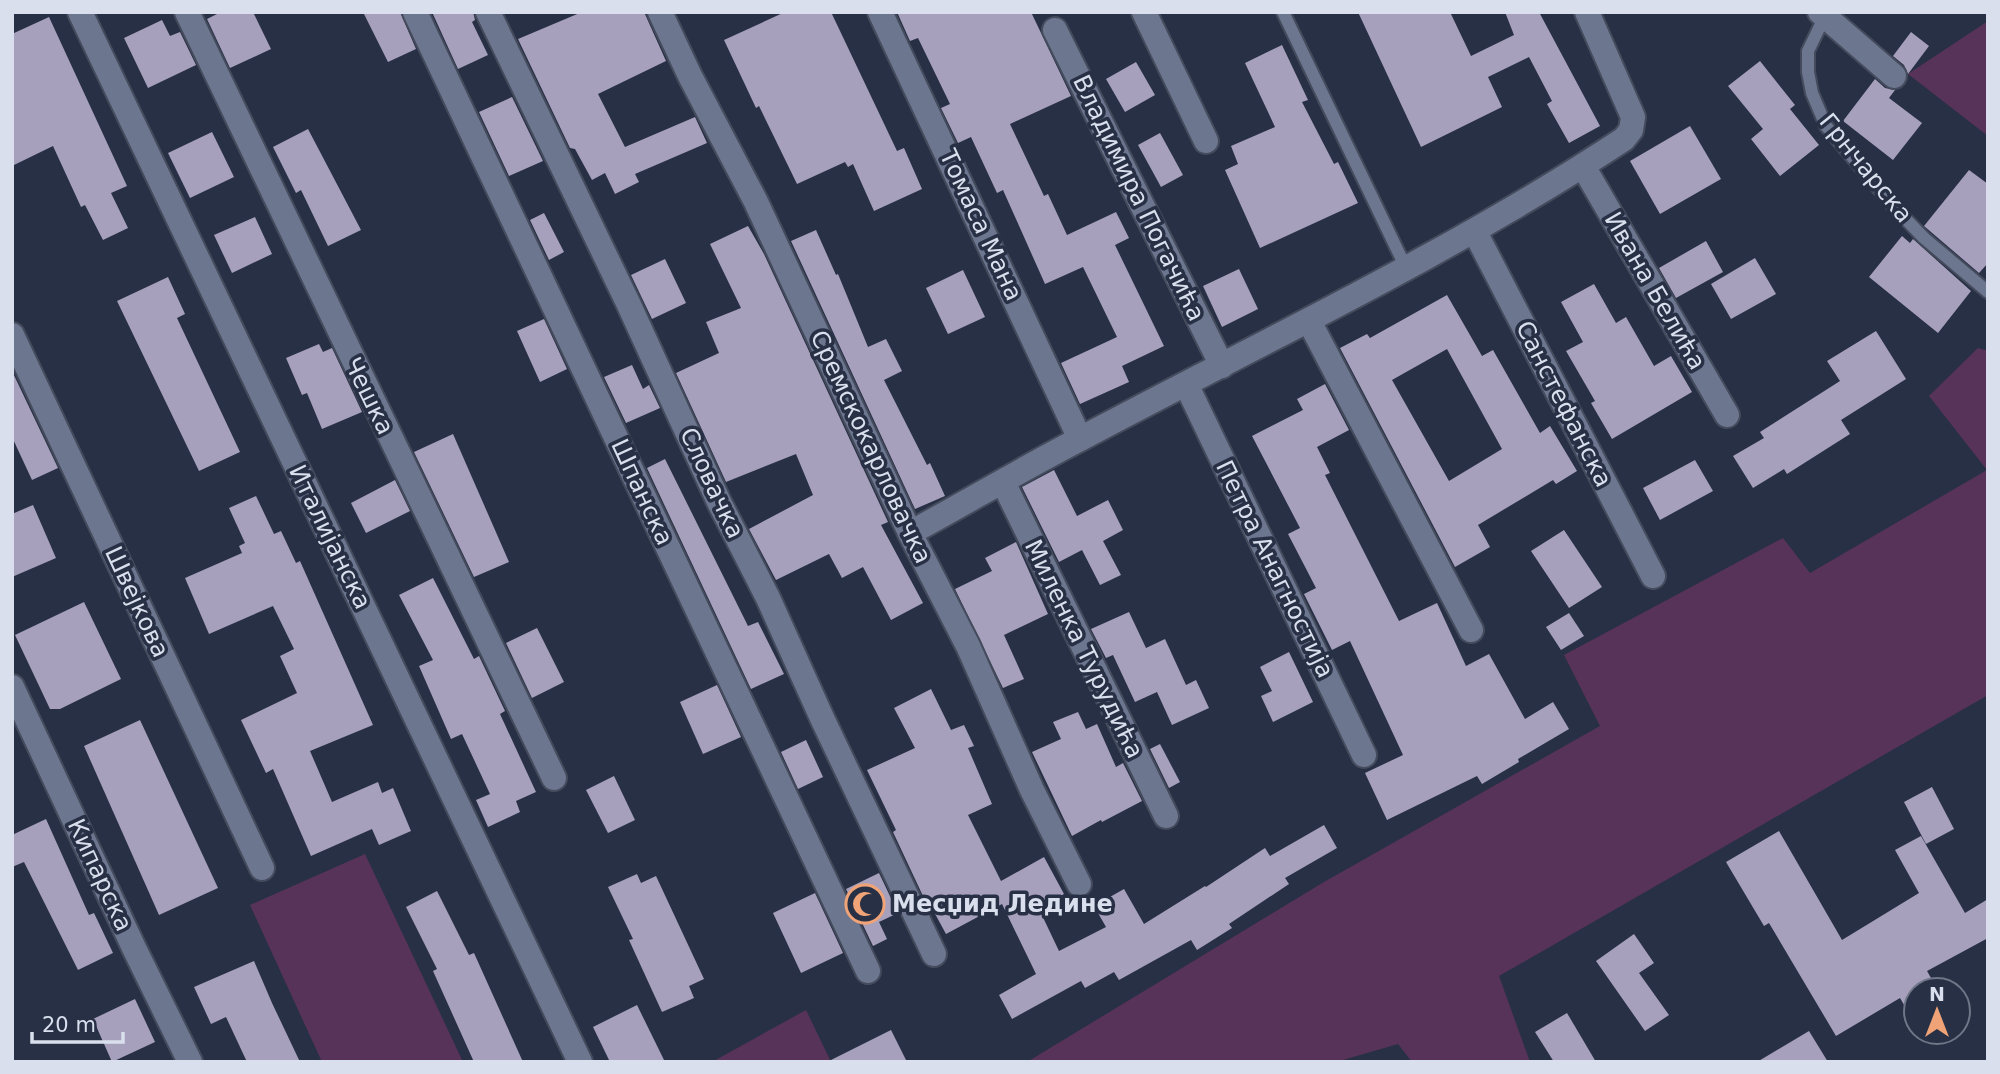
<svg xmlns="http://www.w3.org/2000/svg" width="2000" height="1074" font-family="'DejaVu Sans',sans-serif">
	<style>
		.green { fill: #583359 }
		.building { fill: #a7a0bc; fill-rule: evenodd }
		.lines { fill: none; stroke-linecap: round; stroke-linejoin: round }
		.lane-casing { stroke: #444b5d; stroke-width: 16 }
		.street-casing { stroke: #444b5d; stroke-width: 28 }
		.lane { stroke: #6c768f; stroke-width: 12 }
		.street { stroke: #6c768f; stroke-width: 24 }
		.labels { text-anchor: middle; stroke-width: 7; stroke-linejoin: round; paint-order: stroke }
		.street-label { font-size: 24px; fill: #d9dfed; stroke: #283045 }
		.poi-label { font-size: 24px; font-weight: bold; fill: #d9dfed; stroke: #283045; text-anchor: start }
	</style>
	<rect width="100%" height="100%" fill="#283045"/>
	<g class="green">
		<path d="M 1988,21 L 1988,136 L 1908,74 Z"/>
		<path d="M 1978,348 L 1988,351 L 1988,695 L 1499,976 L 1530,1062 L 1412,1062 L 1398,1044 L 1336,1062 L 1027,1062 L 1324,882 L 1600,726 L 1564,655 L 1783,538 L 1810,573 L 1987,470 L 1929,396 Z"/>
		<path d="M 365,854 L 463,1062 L 322,1062 L 250,905 Z"/>
		<path d="M 806,1010 L 831,1062 L 712,1062 Z"/>
	</g>
	<g class="building">
		<path d="M 221,12 L 253,12 L 271,49 L 230,68 L 207,19 Z"/>
		<path d="M 363,12 L 400,12 L 416,49 L 388,62 Z"/>
		<path d="M 432,12 L 473,12 L 475,20 L 472,22 L 488,55 L 458,69 Z"/>
		<path d="M 582,12 L 644,12 L 666,61 L 598,94 L 625,147 L 695,117 L 707,143 L 635,174 L 639,182 L 615,194 L 605,173 L 592,180 L 575,149 L 570,148 L 518,39 Z"/>
		<path d="M 785,12 L 831,12 L 897,151 L 904,148 L 922,189 L 874,211 L 853,164 L 848,167 L 845,162 L 797,184 L 759,106 L 756,108 L 724,40 Z"/>
		<path d="M 897,12 L 1031,12 L 1071,96 L 1010,124 L 1044,196 L 1048,194 L 1067,235 L 1116,212 L 1129,238 L 1115,245 L 1164,346 L 1122,366 L 1129,382 L 1080,404 L 1061,363 L 1117,337 L 1083,267 L 1045,284 L 1003,190 L 997,193 L 971,137 L 958,143 L 941,108 L 950,104 L 918,38 L 910,41 Z"/>
		<path d="M 1358,12 L 1450,12 L 1471,56 L 1514,35 L 1505,12 L 1539,12 L 1600,126 L 1569,143 L 1547,104 L 1552,101 L 1529,57 L 1488,77 L 1502,107 L 1421,147 Z"/>
		<path d="M 49,17 L 127,186 L 111,193 L 128,228 L 103,240 L 85,205 L 81,207 L 53,146 L 12,166 L 12,34 Z"/>
		<path d="M 162,20 L 170,36 L 180,32 L 196,65 L 148,88 L 124,38 Z"/>
		<path d="M 1911,32 L 1929,46 L 1908,74 L 1904,65 L 1893,56 Z"/>
		<path d="M 1282,45 L 1308,100 L 1302,102 L 1334,164 L 1338,162 L 1358,203 L 1260,248 L 1225,170 L 1238,164 L 1231,146 L 1275,127 L 1245,63 Z"/>
		<path d="M 1760,61 L 1795,105 L 1790,109 L 1819,145 L 1780,176 L 1751,139 L 1763,129 L 1728,86 Z"/>
		<path d="M 1136,62 L 1155,95 L 1125,112 L 1106,79 Z"/>
		<path d="M 1875,79 L 1885,88 L 1895,90 L 1889,98 L 1922,123 L 1893,160 L 1843,121 Z"/>
		<path d="M 512,97 L 543,161 L 509,176 L 479,112 Z"/>
		<path d="M 1690,126 L 1721,179 L 1660,214 L 1630,161 Z"/>
		<path d="M 308,129 L 361,230 L 328,246 L 301,190 L 296,193 L 273,147 Z"/>
		<path d="M 212,132 L 234,177 L 190,198 L 168,153 Z"/>
		<path d="M 1160,133 L 1183,175 L 1161,187 L 1138,145 Z"/>
		<path d="M 1969,170 L 1988,184 L 1988,263 L 1979,273 L 1924,226 Z"/>
		<path d="M 544,213 L 564,252 L 549,260 L 530,220 Z"/>
		<path d="M 255,217 L 272,254 L 232,273 L 214,235 Z"/>
		<path d="M 748,226 L 764,254 L 888,522 L 881,525 L 923,603 L 891,620 L 863,567 L 842,578 L 829,554 L 776,580 L 749,529 L 813,495 L 796,454 L 726,482 L 676,373 L 719,353 L 706,322 L 741,308 L 710,244 Z"/>
		<path d="M 816,230 L 836,275 L 838,274 L 868,347 L 886,339 L 902,371 L 884,380 L 927,465 L 930,463 L 945,496 L 915,509 L 791,241 Z"/>
		<path d="M 1902,236 L 1910,243 L 1913,239 L 1971,291 L 1938,333 L 1869,277 Z"/>
		<path d="M 1706,241 L 1723,272 L 1676,298 L 1659,268 Z"/>
		<path d="M 1755,258 L 1776,294 L 1731,319 L 1711,284 Z"/>
		<path d="M 665,259 L 686,303 L 652,319 L 631,275 Z"/>
		<path d="M 1239,269 L 1258,309 L 1222,327 L 1203,286 Z"/>
		<path d="M 963,270 L 985,317 L 948,334 L 926,288 Z"/>
		<path d="M 168,277 L 185,314 L 177,318 L 240,452 L 199,471 L 117,301 Z"/>
		<path d="M 1594,284 L 1616,323 L 1626,317 L 1654,366 L 1671,356 L 1692,392 L 1612,439 L 1591,403 L 1595,401 L 1566,351 L 1583,342 L 1561,302 Z"/>
		<path d="M 1447,295 L 1482,356 L 1493,350 L 1540,433 L 1550,426 L 1577,471 L 1556,484 L 1553,480 L 1478,525 L 1490,547 L 1455,567 L 1340,348 L 1367,334 L 1370,338 ZM 1447,349 L 1502,449 L 1449,481 L 1392,380 Z"/>
		<path d="M 544,319 L 567,369 L 540,382 L 517,331 Z"/>
		<path d="M 1876,331 L 1906,379 L 1841,420 L 1850,434 L 1787,474 L 1784,469 L 1753,488 L 1733,456 L 1764,438 L 1760,432 L 1840,381 L 1827,361 Z"/>
		<path d="M 319,344 L 323,352 L 332,348 L 362,412 L 322,429 L 307,393 L 302,395 L 286,358 Z"/>
		<path d="M 632,365 L 643,389 L 649,385 L 660,408 L 626,423 L 604,377 Z"/>
		<path d="M 12,371 L 58,468 L 32,480 L 12,437 Z"/>
		<path d="M 1325,384 L 1349,430 L 1317,447 L 1330,473 L 1325,475 L 1399,621 L 1437,603 L 1466,666 L 1489,654 L 1525,719 L 1553,702 L 1569,729 L 1518,759 L 1519,762 L 1482,784 L 1477,776 L 1387,820 L 1365,773 L 1403,755 L 1350,641 L 1332,650 L 1304,594 L 1316,588 L 1288,534 L 1300,528 L 1252,436 L 1303,410 L 1297,399 Z"/>
		<path d="M 453,434 L 509,562 L 474,577 L 414,452 Z"/>
		<path d="M 665,459 L 748,626 L 758,622 L 784,674 L 751,689 L 647,468 Z"/>
		<path d="M 1695,460 L 1713,491 L 1660,520 L 1643,488 Z"/>
		<path d="M 1054,470 L 1077,516 L 1108,500 L 1123,530 L 1103,541 L 1121,575 L 1100,585 L 1082,550 L 1059,562 L 1022,487 Z"/>
		<path d="M 395,480 L 410,511 L 366,533 L 351,503 Z"/>
		<path d="M 256,496 L 274,534 L 281,531 L 296,563 L 300,561 L 373,725 L 310,751 L 332,802 L 378,782 L 382,793 L 393,788 L 411,831 L 379,845 L 372,829 L 311,856 L 273,769 L 266,773 L 241,720 L 297,693 L 280,656 L 294,649 L 273,606 L 209,634 L 185,578 L 242,553 L 239,546 L 245,543 L 229,508 Z"/>
		<path d="M 33,505 L 56,558 L 12,577 L 12,514 Z"/>
		<path d="M 1564,530 L 1602,587 L 1569,608 L 1531,551 Z"/>
		<path d="M 1016,542 L 1048,614 L 1004,635 L 1024,679 L 1003,688 L 955,589 L 992,571 L 985,558 Z"/>
		<path d="M 433,578 L 474,659 L 479,656 L 505,711 L 500,714 L 536,792 L 516,801 L 520,812 L 488,827 L 476,800 L 490,794 L 462,734 L 451,739 L 419,666 L 433,660 L 399,595 Z"/>
		<path d="M 84,602 L 121,679 L 60,709 L 50,709 L 15,635 Z"/>
		<path d="M 1129,612 L 1146,648 L 1165,639 L 1186,685 L 1196,680 L 1209,708 L 1172,725 L 1157,692 L 1135,702 L 1113,655 L 1106,658 L 1091,629 Z"/>
		<path d="M 1569,613 L 1584,636 L 1561,650 L 1546,627 Z"/>
		<path d="M 537,628 L 564,682 L 532,698 L 506,643 Z"/>
		<path d="M 1289,652 L 1313,702 L 1273,722 L 1261,696 L 1272,691 L 1260,667 Z"/>
		<path d="M 717,685 L 741,737 L 703,754 L 680,702 Z"/>
		<path d="M 931,689 L 951,730 L 964,725 L 974,746 L 968,748 L 992,804 L 968,815 L 1001,881 L 1044,857 L 1064,894 L 1039,909 L 1059,951 L 1106,927 L 1094,906 L 1124,889 L 1144,924 L 1205,886 L 1206,887 L 1265,848 L 1270,856 L 1324,825 L 1337,848 L 1285,878 L 1289,884 L 1229,924 L 1232,928 L 1197,950 L 1191,940 L 1119,980 L 1114,972 L 1085,988 L 1081,981 L 1012,1019 L 999,995 L 1036,974 L 1002,904 L 946,934 L 933,910 L 930,911 L 893,832 L 896,830 L 867,770 L 915,748 L 894,708 Z"/>
		<path d="M 1078,712 L 1086,729 L 1097,724 L 1116,767 L 1123,763 L 1142,801 L 1102,822 L 1101,820 L 1072,836 L 1032,752 L 1061,739 L 1053,722 Z"/>
		<path d="M 140,720 L 218,888 L 159,915 L 84,746 Z"/>
		<path d="M 806,740 L 823,777 L 798,789 L 781,752 Z"/>
		<path d="M 1160,744 L 1180,782 L 1169,788 L 1150,749 Z"/>
		<path d="M 614,776 L 635,820 L 608,833 L 586,790 Z"/>
		<path d="M 1932,787 L 1954,829 L 1926,844 L 1904,802 Z"/>
		<path d="M 46,819 L 89,915 L 94,913 L 113,953 L 78,970 L 24,862 L 12,867 L 12,835 Z"/>
		<path d="M 1779,831 L 1842,940 L 1919,893 L 1895,850 L 1921,836 L 1965,913 L 1988,899 L 1988,938 L 1927,971 L 1938,990 L 1916,990 L 1916,1025 L 1900,998 L 1836,1036 L 1769,923 L 1764,926 L 1726,862 Z"/>
		<path d="M 879,873 L 898,913 L 879,922 L 887,939 L 873,946 L 846,889 Z"/>
		<path d="M 637,874 L 641,883 L 656,876 L 704,979 L 689,986 L 694,998 L 662,1012 L 629,940 L 633,939 L 608,887 Z"/>
		<path d="M 437,891 L 469,955 L 474,953 L 523,1062 L 474,1062 L 433,971 L 437,969 L 406,907 Z"/>
		<path d="M 815,893 L 843,953 L 801,973 L 773,913 Z"/>
		<path d="M 1634,934 L 1654,963 L 1639,973 L 1669,1015 L 1645,1031 L 1596,961 Z"/>
		<path d="M 254,961 L 272,1003 L 300,1062 L 247,1062 L 226,1017 L 211,1024 L 194,987 Z"/>
		<path d="M 135,999 L 155,1042 L 112,1062 L 93,1019 Z"/>
		<path d="M 637,1005 L 665,1062 L 610,1062 L 593,1027 Z"/>
		<path d="M 1567,1013 L 1596,1062 L 1554,1062 L 1535,1032 Z"/>
		<path d="M 891,1030 L 907,1062 L 827,1062 Z"/>
		<path d="M 1809,1031 L 1828,1062 L 1757,1062 Z"/>
	</g>
	<g class="lines">
		<g class="lane-casing">
			<g id="lane">
				<path d="M 1283,12 L 1407,270"/>
				<path d="M 1825,16 L 1808,51 L 1808,72 L 1812,93 L 1826,126 L 1895,208 L 1924,238 L 1988,292"/>
			</g>
		</g>
		<g class="street-casing">
			<g id="street">
				<path d="M 80,12 L 580,1062"/>
				<path d="M 187,12 L 554,778"/>
				<path d="M 415,12 L 868,971"/>
				<path d="M 488,12 L 629,305 L 719,502 L 768,598 L 822,718 L 934,954"/>
				<path d="M 660,12 L 690,76 L 756,202 L 910,533 L 968,646 L 1032,790 L 1079,884"/>
				<path d="M 880,12 L 1080,439"/>
				<path d="M 1144,12 L 1206,141"/>
				<path d="M 1820,12 L 1894,76"/>
				<path d="M 1055,30 L 1222,366"/>
				<path d="M 1583,166 L 1727,415"/>
				<path d="M 1475,232 L 1653,576"/>
				<path d="M 1309,321 L 1471,630"/>
				<path d="M 12,335 L 262,868"/>
				<path d="M 1186,384 L 1364,755"/>
				<path d="M 1003,482 L 1166,816"/>
				<path d="M 910,533 C 967,502 1024,468 1082,438 C 1264,341 1451,253 1624,139 L 1631,130 L 1633,117 L 1587,12"/>
				<path d="M 12,687 L 134,948 L 190,1062"/>
			</g>
		</g>
		<use href="#lane" class="lane"/>
		<use href="#street" class="street"/>
	</g>
	<defs>
		<g id="mosque-ring" transform="scale(2.0125)"><circle r="9.5" fill="#283045" stroke="#efa376" stroke-width="1.5"/><path d="M3.5-4.9A6 6 0 1 0 3.5 4.9A5 5 0 1 1 3.5-4.9Z" fill="#efa376"/></g>
	</defs>
	<g fill-rule="evenodd">
		<use href="#mosque-ring" x="865" y="904"/>
	</g>
	<g class="labels">
		<g class="street-label">
			<text transform="translate(1866 168) rotate(51)" y="8">Грнчарска</text>
			<text transform="translate(1139 198) rotate(64)" y="8">Владимира Погачића</text>
			<text transform="translate(981 225) rotate(65)" y="8">Томаса Мана</text>
			<text transform="translate(1655 291) rotate(60)" y="8">Ивана Белића</text>
			<text transform="translate(369 396) rotate(64)" y="8">Чешка</text>
			<text transform="translate(1564 404) rotate(63)" y="8">Санстефанска</text>
			<text transform="translate(871 447) rotate(65)" y="8">Сремскокарловачка</text>
			<text transform="translate(712 483) rotate(65)" y="8">Словачка</text>
			<text transform="translate(642 492) rotate(65)" y="8">Шпанска</text>
			<text transform="translate(330 537) rotate(64)" y="8">Италијанска</text>
			<text transform="translate(1275 569) rotate(64)" y="8">Петра Анагностија</text>
			<text transform="translate(137 602) rotate(65)" y="8">Швејкова</text>
			<text transform="translate(1084 649) rotate(64)" y="8">Миленка Турудића</text>
			<text transform="translate(100 875) rotate(65)" y="8">Кипарска</text>
		</g>
		<g class="poi-label">
			<text x="892" y="912">Месџид Ледине</text>
		</g>
	</g>
	<rect width="2000" height="1074" fill="none" stroke="#d9dfed" stroke-width="28"/>
	<g transform="translate(1937 1011)"><circle r="33" fill="#283045" stroke="#6f7688" stroke-width="2"/>
	<path d="M0-5L12 26L0 18L-12 26Z" fill="#efa376"/>
	<text y="-10" font-size="19" font-weight="bold" text-anchor="middle" fill="#d9dfed">N</text>
	</g>
	<path d="M32 1032v10h91v-10" fill="none" stroke="#d9dfed" stroke-width="3.5"/>
	<text x="42" y="1032" font-size="21" fill="#d9dfed" stroke="#283045" stroke-width="5" paint-order="stroke">20 m</text>
</svg>
